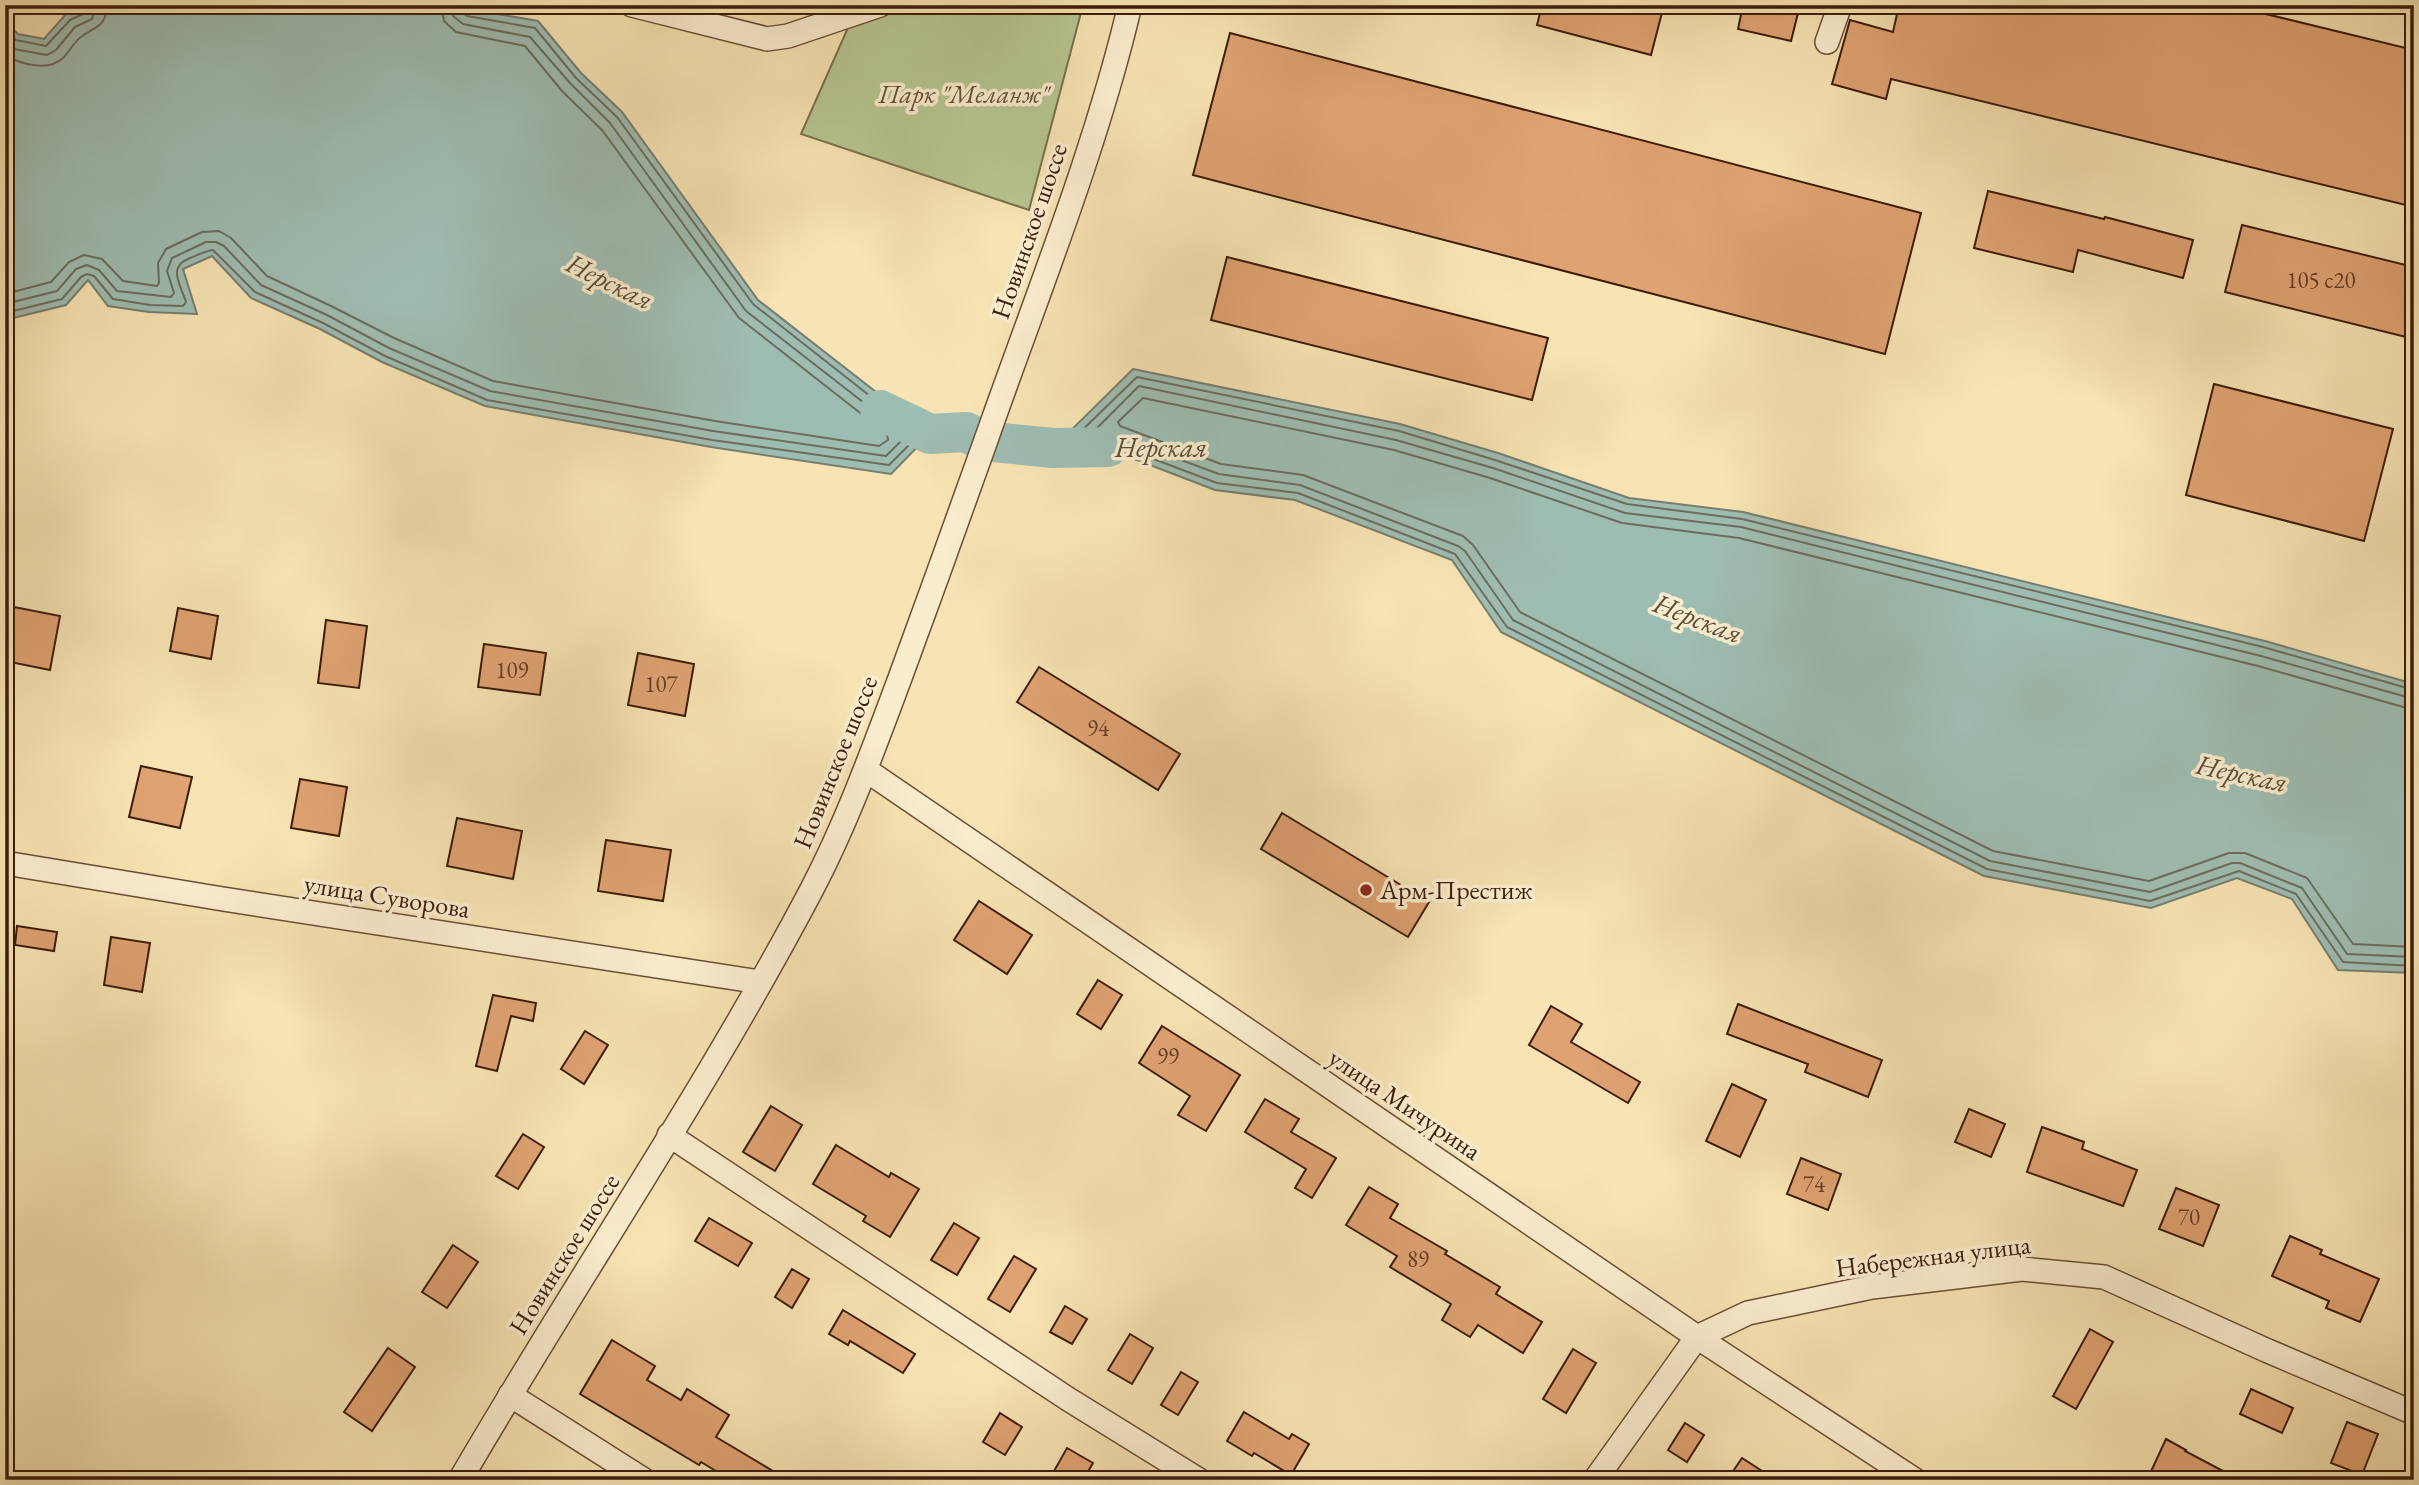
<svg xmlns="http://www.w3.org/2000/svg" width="2419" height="1485" font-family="'EB Garamond',serif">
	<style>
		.green { fill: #b6c591; stroke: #79704e; stroke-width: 2 }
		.water { fill: #9ebdb2; stroke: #777d6f; stroke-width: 2 }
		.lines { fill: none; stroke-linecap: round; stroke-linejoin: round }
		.shore { stroke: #6d6c5e; stroke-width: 2 }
		.river { stroke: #9ebdb2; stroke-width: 40 }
		.building { fill: #dfa272; stroke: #3c1c0b; stroke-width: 2 }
		.minor-casing { stroke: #6b4e35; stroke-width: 26 }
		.minor { stroke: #faedce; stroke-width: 23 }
		.poi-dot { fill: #8f2418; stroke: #faedce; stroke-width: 2.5 }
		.labels { text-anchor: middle; stroke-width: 7; stroke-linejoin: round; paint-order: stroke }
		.number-label { font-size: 23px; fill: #653e25 }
		.park-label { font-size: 26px; font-style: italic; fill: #614f33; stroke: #faedce }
		.street-label { font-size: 26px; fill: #3c1c0b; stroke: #faedce }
		.poi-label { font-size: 26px; fill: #3c1c0b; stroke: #faedce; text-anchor: start }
		.water-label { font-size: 28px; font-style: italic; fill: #594c3d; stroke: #faedce }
	</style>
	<rect width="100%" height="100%" fill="#f7e3b3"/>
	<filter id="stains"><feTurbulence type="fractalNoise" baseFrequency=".00286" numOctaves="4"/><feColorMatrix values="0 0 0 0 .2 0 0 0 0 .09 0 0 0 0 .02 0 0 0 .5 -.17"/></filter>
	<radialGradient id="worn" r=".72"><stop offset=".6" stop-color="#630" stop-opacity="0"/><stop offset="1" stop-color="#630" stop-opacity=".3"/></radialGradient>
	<path class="green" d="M 858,5 L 1083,5 L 1029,210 L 801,134 Z"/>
	<g class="water">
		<path d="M 88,5 L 463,5 L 469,9 L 538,21 L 581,73 L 622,112 L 758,300 L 930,434 L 891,474 L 711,447 L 485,406 L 382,362 L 320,329 L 251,298 L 212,256 L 183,269 L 197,314 L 149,312 L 108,306 L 88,280 L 66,305 L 5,320 L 5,21 L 18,34 L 44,39 L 66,14 Z"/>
		<path d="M 1133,369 L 1400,424 L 1498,453 L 1629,498 L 1743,512 L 2265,641 L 2414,684 L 2414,973 L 2338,970 L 2292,899 L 2237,878 L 2151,908 L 1984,876 L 1501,632 L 1452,560 L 1295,500 L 1215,490 L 1111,450 L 1053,448 Z"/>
	</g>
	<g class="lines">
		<g class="shore">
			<path d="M 5,31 L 16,40 L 46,46 L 70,20 L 85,13 L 87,5"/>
			<path d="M 5,43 L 14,49 L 47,55 L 56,50 L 75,27 L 92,19 L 96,5"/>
			<path d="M 5,56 C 22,64 48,72 63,58 C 69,52 74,42 81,37 C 95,26 106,28 107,5"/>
			<path d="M 5,294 L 51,282 L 69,262 L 84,255 L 102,259 L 123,281 L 157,286 L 159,283 L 158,263 L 166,249 L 202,232 L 219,231 L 231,238 L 267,276 L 331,306 L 394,338 L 493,381 L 715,421 L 879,446 L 888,440 L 887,434 L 739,318 L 602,130 L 562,91 L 525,46 L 456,32 L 444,21 L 441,5"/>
			<path d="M 5,304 L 57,291 L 76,269 L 87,265 L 99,270 L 117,291 L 171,297 L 174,293 L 167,271 L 172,258 L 206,242 L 216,242 L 224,246 L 261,285 L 327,315 L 389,348 L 490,391 L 713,431 L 886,456 L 904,438 L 904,434 L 746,311 L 610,123 L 570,83 L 530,37 L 463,24 L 453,16 L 451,5"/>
			<path d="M 5,313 L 62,299 L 81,277 L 87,274 L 94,276 L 113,299 L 150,305 L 183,306 L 186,302 C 180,283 167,267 190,258 C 198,255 205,251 213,250 L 255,292 L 323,323 L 385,356 L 487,400 L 712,440 L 889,465 L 917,437 L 917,433 L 753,304 L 617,117 L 576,78 L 535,28 L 467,16 L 461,12 L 460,5"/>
			<path d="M 2414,690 L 2263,647 L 1742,519 L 1627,504 L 1495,460 L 1399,431 L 1137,377 L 1074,438 L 1077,442 L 1114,444 L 1217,483 L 1298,493 L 1455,554 L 1507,627 L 1987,869 L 2150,901 L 2239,871 L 2296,894 L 2343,962 L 2414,966"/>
			<path d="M 2414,699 L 2261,656 L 1741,527 L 1625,513 L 1493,468 L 1396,440 L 1139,386 L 1095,430 L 1097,434 L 1116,436 L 1219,474 L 1300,485 L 1458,546 L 1465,551 L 1513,620 L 1990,861 L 2150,892 L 2232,863 L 2240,863 L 2302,888 L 2347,954 L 2414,957"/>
			<path d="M 2414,710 L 2258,666 L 1739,538 L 1622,523 L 1490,478 L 1394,450 L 1143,398 L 1118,422 L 1120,426 L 1221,464 L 1303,475 L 1463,536 L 1473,545 L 1520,612 L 1993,851 L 2149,881 L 2229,853 L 2245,853 L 2307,878 L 2353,944 L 2414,947"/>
		</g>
		<path class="river" d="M 880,410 L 930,434 L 966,432 L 983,441 L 1053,448 L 1108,447"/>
	</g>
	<g class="building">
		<path d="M 1542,5 L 1664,5 L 1651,55 L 1537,25 Z"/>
		<path d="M 1743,5 L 1800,5 L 1791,41 L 1738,29 Z"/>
		<path d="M 1899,5 L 2229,5 L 2414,50 L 2414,207 L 1891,79 L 1886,99 L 1832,84 L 1850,20 L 1893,32 Z"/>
		<path d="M 1230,33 L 1921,213 L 1885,354 L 1193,175 Z"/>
		<path d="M 1988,191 L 2104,219 L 2105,217 L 2193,240 L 2183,278 L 2078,250 L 2073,272 L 1974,248 Z"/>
		<path d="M 2242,225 L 2414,267 L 2414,339 L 2225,292 Z"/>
		<path d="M 1227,257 L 1548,338 L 1532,400 L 1211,320 Z"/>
		<path d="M 2214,384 L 2393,429 L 2364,541 L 2186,495 Z"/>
		<path d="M 14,607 L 60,616 L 50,670 L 5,661 L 5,648 Z"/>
		<path d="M 178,608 L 218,616 L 211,659 L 170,651 Z"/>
		<path d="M 326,620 L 367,626 L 359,688 L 318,683 Z"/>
		<path d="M 484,644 L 546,653 L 540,695 L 478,687 Z"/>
		<path d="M 638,653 L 694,664 L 685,716 L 628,705 Z"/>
		<path d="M 1039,667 L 1180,754 L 1158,790 L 1017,702 Z"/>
		<path d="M 141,766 L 192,777 L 180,828 L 129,817 Z"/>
		<path d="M 300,779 L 347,787 L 339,836 L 291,828 Z"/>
		<path d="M 1282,813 L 1429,902 L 1408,937 L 1261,849 Z"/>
		<path d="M 457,818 L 522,831 L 513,879 L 447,866 Z"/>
		<path d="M 606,840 L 671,850 L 663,901 L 598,891 Z"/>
		<path d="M 979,901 L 1032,935 L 1007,974 L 954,940 Z"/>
		<path d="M 17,926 L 57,932 L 54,951 L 15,945 Z"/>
		<path d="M 111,937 L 150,943 L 142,992 L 104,985 Z"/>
		<path d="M 1098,980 L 1122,995 L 1101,1029 L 1077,1014 Z"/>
		<path d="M 493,995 L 536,1003 L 533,1021 L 511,1016 L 497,1071 L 476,1066 Z"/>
		<path d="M 1738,1004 L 1882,1060 L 1868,1097 L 1805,1072 L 1808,1064 L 1727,1034 Z"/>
		<path d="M 1551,1006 L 1582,1024 L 1571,1042 L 1640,1082 L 1628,1103 L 1529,1045 Z"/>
		<path d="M 1162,1026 L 1240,1075 L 1206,1131 L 1178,1115 L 1190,1096 L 1139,1063 Z"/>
		<path d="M 585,1031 L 608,1045 L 584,1084 L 561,1069 Z"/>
		<path d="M 1732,1084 L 1766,1100 L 1740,1157 L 1706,1141 Z"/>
		<path d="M 1265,1099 L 1299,1119 L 1291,1132 L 1336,1158 L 1312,1198 L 1295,1188 L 1306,1169 L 1245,1132 Z"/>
		<path d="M 771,1106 L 802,1125 L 775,1171 L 743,1152 Z"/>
		<path d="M 1969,1109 L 2005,1124 L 1991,1157 L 1955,1142 Z"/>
		<path d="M 2042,1127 L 2084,1142 L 2082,1149 L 2137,1170 L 2123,1206 L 2027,1172 Z"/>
		<path d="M 523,1134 L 544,1147 L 518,1189 L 496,1176 Z"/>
		<path d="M 836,1145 L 889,1177 L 891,1173 L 919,1189 L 890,1237 L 863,1221 L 866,1216 L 813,1184 Z"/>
		<path d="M 1801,1158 L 1841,1174 L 1828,1210 L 1787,1194 Z"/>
		<path d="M 1369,1187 L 1398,1204 L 1390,1218 L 1447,1251 L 1445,1254 L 1500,1287 L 1496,1294 L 1542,1322 L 1523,1353 L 1478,1325 L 1470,1337 L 1442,1320 L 1451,1304 L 1390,1267 L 1397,1256 L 1346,1225 Z"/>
		<path d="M 2176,1188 L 2219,1205 L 2203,1246 L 2159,1229 Z"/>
		<path d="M 709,1218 L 752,1243 L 738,1266 L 695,1241 Z"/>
		<path d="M 954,1223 L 979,1238 L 957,1275 L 931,1260 Z"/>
		<path d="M 2290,1236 L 2322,1250 L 2320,1254 L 2379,1279 L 2360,1322 L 2326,1308 L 2329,1301 L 2272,1276 Z"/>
		<path d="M 453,1245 L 478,1262 L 447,1308 L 422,1292 Z"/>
		<path d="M 1014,1256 L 1036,1269 L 1010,1312 L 988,1299 Z"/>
		<path d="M 792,1269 L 809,1279 L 792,1308 L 775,1297 Z"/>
		<path d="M 1065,1306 L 1087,1319 L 1072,1344 L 1050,1332 Z"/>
		<path d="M 843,1310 L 915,1354 L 903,1373 L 850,1341 L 848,1345 L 829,1334 Z"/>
		<path d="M 2090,1329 L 2113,1342 L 2076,1409 L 2053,1396 Z"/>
		<path d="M 1130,1334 L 1153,1348 L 1132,1384 L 1108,1370 Z"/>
		<path d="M 612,1340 L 655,1366 L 647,1380 L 681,1400 L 687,1389 L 729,1415 L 716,1437 L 788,1480 L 731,1480 L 701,1462 L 699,1465 L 580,1394 Z"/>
		<path d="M 388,1348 L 415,1367 L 372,1431 L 344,1412 Z"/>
		<path d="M 1573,1349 L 1596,1363 L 1566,1413 L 1543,1399 Z"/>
		<path d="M 1181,1372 L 1198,1382 L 1178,1415 L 1161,1405 Z"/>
		<path d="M 2251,1389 L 2293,1408 L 2282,1433 L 2240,1414 Z"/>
		<path d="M 1244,1412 L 1289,1439 L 1292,1434 L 1309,1444 L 1291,1475 L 1254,1453 L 1252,1456 L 1227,1441 Z"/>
		<path d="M 1000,1413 L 1022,1427 L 1005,1455 L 983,1442 Z"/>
		<path d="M 2347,1422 L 2378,1434 L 2362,1475 L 2331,1463 Z"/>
		<path d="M 1685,1423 L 1704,1435 L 1687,1462 L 1668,1450 Z"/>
		<path d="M 2166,1439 L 2186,1450 L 2185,1451 L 2240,1480 L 2147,1480 Z"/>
		<path d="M 1067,1448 L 1093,1463 L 1083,1480 L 1049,1480 Z"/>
		<path d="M 1742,1458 L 1776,1480 L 1727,1480 Z"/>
	</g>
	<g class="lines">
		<g class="minor-casing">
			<g id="minor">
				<path d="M 632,5 L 767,39 L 788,36 L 880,5"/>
				<path d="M 1827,42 L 1840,5"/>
				<path d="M 866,770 L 1697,1337 L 1915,1480"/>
				<path d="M 5,863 L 223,899 L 760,982"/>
				<path d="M 669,1135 L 1068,1399 L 1199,1480"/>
				<path d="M 510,1395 L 644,1480"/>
				<path d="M 460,1480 C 575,1282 705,1092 812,889 C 847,822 873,750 900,678 C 929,599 958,519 986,440 C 1036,297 1095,153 1130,5"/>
				<path d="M 1595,1480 L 1697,1337 L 1748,1313 L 1872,1287 L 2022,1269 L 2104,1277 L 2268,1351 L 2414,1413"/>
			</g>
		</g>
		<use href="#minor" class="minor"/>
	</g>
	<circle class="poi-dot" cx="1366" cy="890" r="7"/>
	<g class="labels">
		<g class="number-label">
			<text x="2321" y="288">105 с20</text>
			<text x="512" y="678">109</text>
			<text x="661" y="692">107</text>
			<text x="1098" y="736">94</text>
			<text x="1168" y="1064">99</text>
			<text x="1814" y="1192">74</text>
			<text x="2189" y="1225">70</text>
			<text x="1418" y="1267">89</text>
		</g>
		<g class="park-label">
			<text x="964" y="103">Парк "Меланж"</text>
		</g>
		<g class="street-label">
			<text transform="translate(1029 231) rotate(-71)" y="9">Новинское шоссе</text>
			<text transform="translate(835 762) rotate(-68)" y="9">Новинское шоссе</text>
			<text transform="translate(387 896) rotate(9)" y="9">улица Суворова</text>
			<text transform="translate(1405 1104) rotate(34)" y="9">улица Мичурина</text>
			<text transform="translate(564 1254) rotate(-58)" y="9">Новинское шоссе</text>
			<text transform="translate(1933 1256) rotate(-7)" y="9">Набережная улица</text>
		</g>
		<g class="poi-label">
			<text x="1380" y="899">Арм-Престиж</text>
		</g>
		<g class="water-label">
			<text transform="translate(610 281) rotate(26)" y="10">Нерская</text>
			<text x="1161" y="457">Нерская</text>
			<text transform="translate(1698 618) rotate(21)" y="10">Нерская</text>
			<text transform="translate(2242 773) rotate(12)" y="10">Нерская</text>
		</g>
	</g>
	<rect width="2419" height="1485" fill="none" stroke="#f7e3b3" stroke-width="28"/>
	<rect x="7" y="7" width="2405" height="1471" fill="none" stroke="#3c1c0b" stroke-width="3.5"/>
	<rect x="14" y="14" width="2391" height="1457" fill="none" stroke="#3c1c0b" stroke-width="2"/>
	<rect width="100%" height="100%" filter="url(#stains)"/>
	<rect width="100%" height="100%" fill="url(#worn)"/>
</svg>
